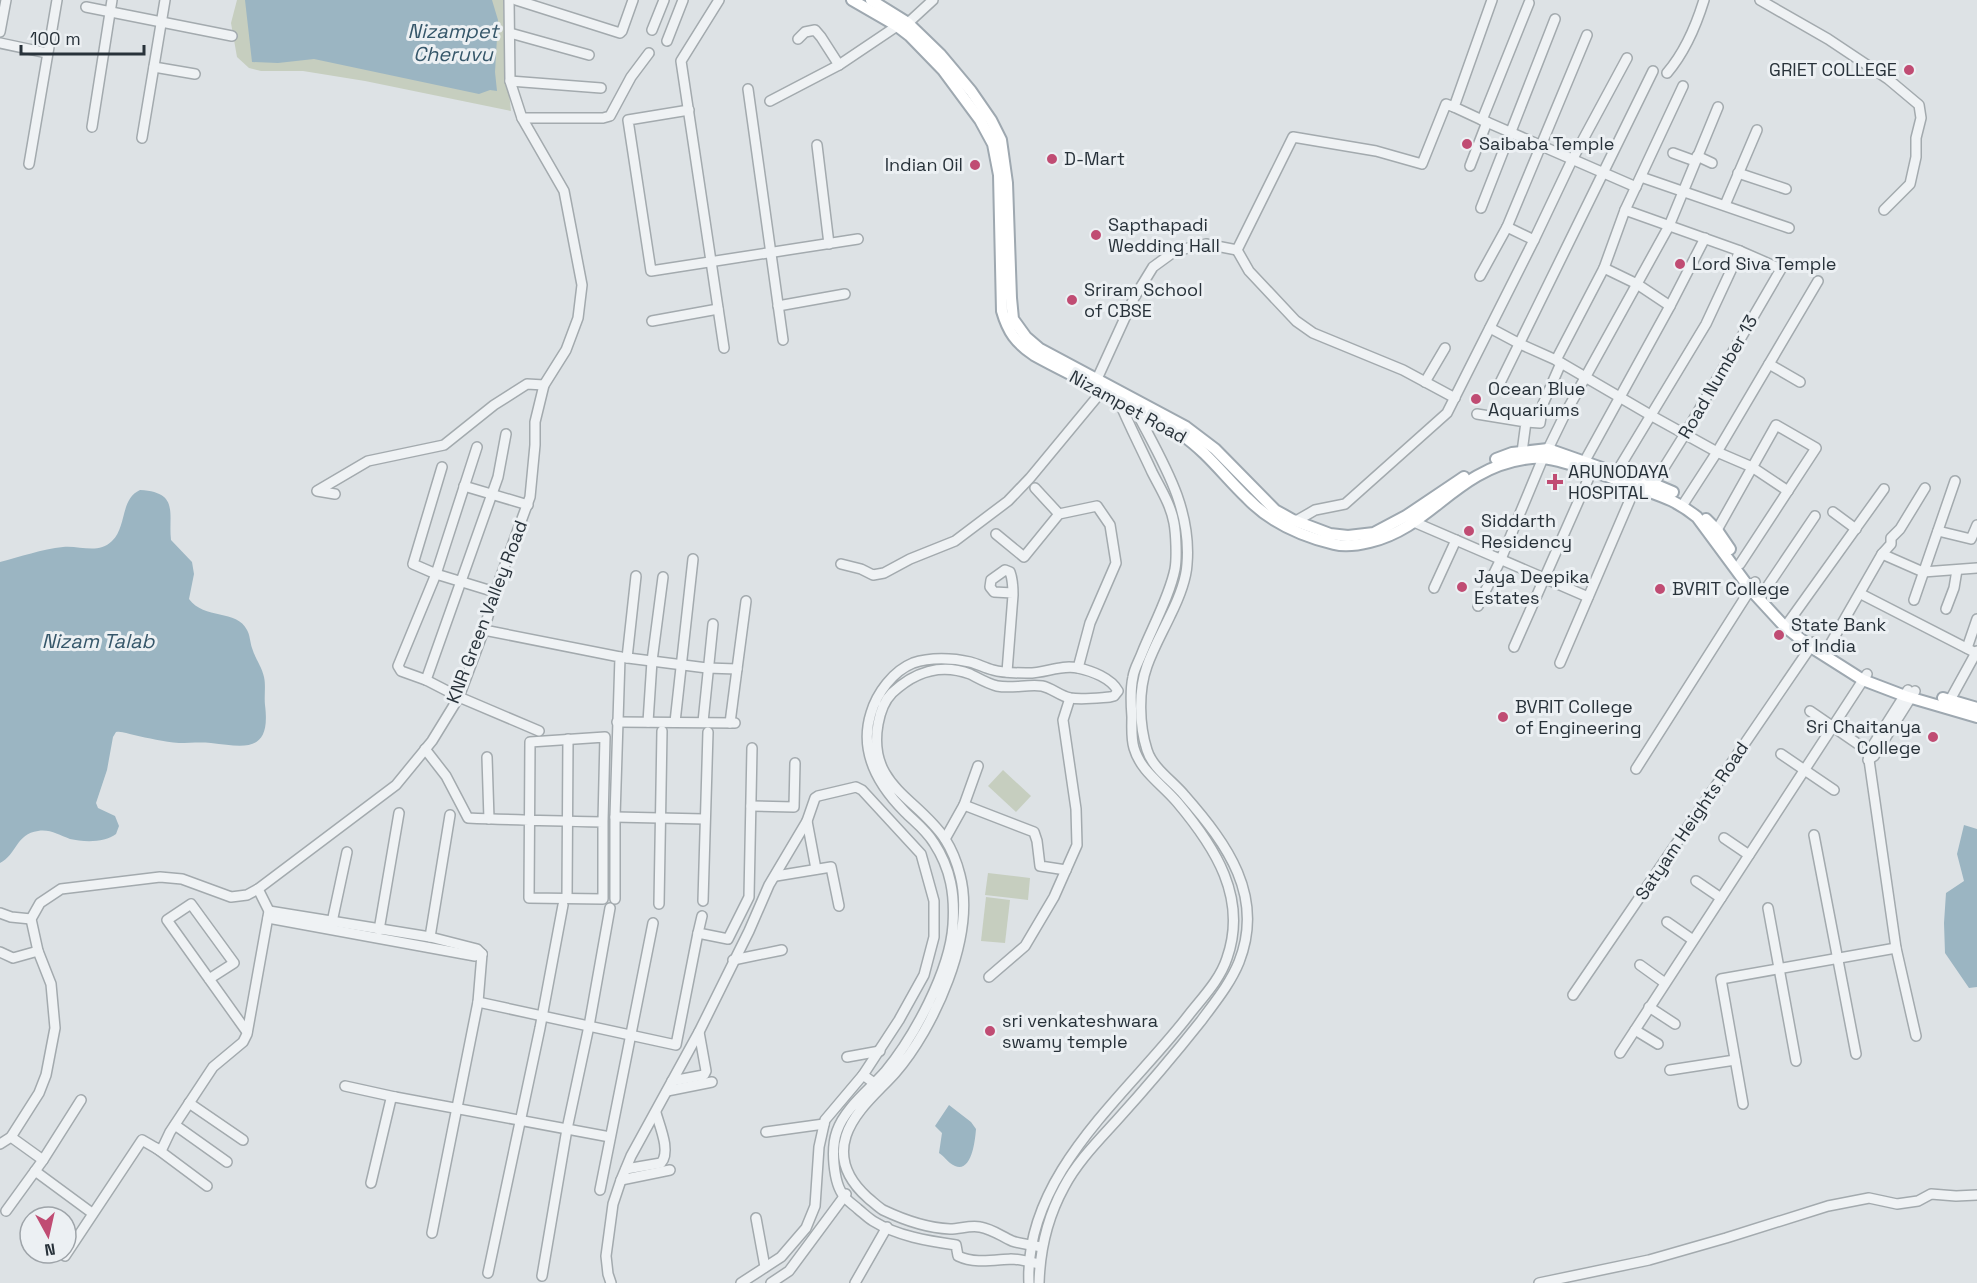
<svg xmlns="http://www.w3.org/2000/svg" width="1977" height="1283" font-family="'Space Grotesk',sans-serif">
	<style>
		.green { fill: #c6cebf }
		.water { fill: #9bb5c2 }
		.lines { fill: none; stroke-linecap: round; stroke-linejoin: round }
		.minor-casing { stroke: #a3aaae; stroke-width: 12 }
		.major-casing { stroke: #9ea8b0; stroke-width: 14 }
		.minor { stroke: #eff2f4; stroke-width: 9 }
		.major { stroke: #fff; stroke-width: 10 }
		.poi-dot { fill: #c04c73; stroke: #ecf0f3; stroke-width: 2 }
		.labels { text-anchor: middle; stroke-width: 6; stroke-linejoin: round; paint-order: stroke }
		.poi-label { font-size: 18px; fill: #28323a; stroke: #ecf0f3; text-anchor: start }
		.street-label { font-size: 18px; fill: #28323a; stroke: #ecf0f3 }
		.water-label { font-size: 20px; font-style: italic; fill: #36576a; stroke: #ecf0f3 }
	</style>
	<rect width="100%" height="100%" fill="#dde2e5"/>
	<g class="green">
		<path d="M 237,0 L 503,0 L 506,64 L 511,111 L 365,81 L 303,71 L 261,71 L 249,68 L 237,57 L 231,23 Z"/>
		<path d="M 1003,770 L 1031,796 L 1016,812 L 988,786 Z"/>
		<path d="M 988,873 L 1030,878 L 1028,900 L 985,895 Z"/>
		<path d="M 986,897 L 1010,900 L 1005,943 L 981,941 Z"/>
	</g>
	<g class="water">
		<path d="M 245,0 L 492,0 L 498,20 L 495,72 L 497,91 L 490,90 L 479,94 L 314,59 L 278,63 L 252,62 Z"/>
		<path d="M 140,490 C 180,492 168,514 171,540 L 192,562 L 194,574 L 189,599 C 204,620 237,609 247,630 C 250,635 250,642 252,648 C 255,658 262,667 264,677 C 266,686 264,696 265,705 C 271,753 246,747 211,743 C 200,742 190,743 179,743 C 164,742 148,738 134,735 C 127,734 123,731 116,732 L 113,737 L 107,770 L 96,803 L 98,808 L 115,816 L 119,826 L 116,834 C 105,843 83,842 70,839 C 59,835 50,829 38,831 C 16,834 17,854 0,863 L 0,562 C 20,557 42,549 63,547 C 79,545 98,555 112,541 C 127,527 120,499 140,490 Z"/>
		<path d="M 1964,825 L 1977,829 L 1977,987 L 1969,988 L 1945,953 L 1944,923 L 1946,893 L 1964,881 L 1957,854 Z"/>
		<path d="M 949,1105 L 971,1122 L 976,1129 C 975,1142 971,1179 950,1163 C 946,1160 944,1156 939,1153 L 942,1133 L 935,1126 Z"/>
	</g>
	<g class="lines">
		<g class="minor-casing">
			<g id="minor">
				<path d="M 516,0 L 620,33 L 622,31 L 633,0"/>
				<path d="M 719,0 L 681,61 L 724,348"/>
				<path d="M 1760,0 L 1828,39 L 1888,79 L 1919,105 L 1921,118 L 1916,138 L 1916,157 L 1910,184 L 1884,210"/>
				<path d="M 1529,3 L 1482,120 L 1636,187"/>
				<path d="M 86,7 L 232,36"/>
				<path d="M 652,30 L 664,0"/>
				<path d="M 0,32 L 6,0"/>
				<path d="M 510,33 L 589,55"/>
				<path d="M 798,39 L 805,32 L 815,30 L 821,37 L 839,65"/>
				<path d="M 667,41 L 683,0"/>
				<path d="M 0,43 L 47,53"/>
				<path d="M 154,67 L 195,74"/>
				<path d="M 1667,73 C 1685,52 1696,26 1704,0"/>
				<path d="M 510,81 L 601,88"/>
				<path d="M 748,89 L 783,340"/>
				<path d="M 770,101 L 839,65 L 897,26 L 908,23 L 933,0"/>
				<path d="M 689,110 L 628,120 L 651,271 L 858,239"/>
				<path d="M 522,118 L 603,118 L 610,116 L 631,77 L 649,53"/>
				<path d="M 1482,120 L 1454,107 L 1492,0"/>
				<path d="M 92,127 L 112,0"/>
				<path d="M 142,138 L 165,0"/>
				<path d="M 817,145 L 829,244"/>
				<path d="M 1673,153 L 1695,161"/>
				<path d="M 1697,156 L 1712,163"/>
				<path d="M 29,164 L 57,0"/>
				<path d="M 1470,166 L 1487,122"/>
				<path d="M 1738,173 L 1786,189"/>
				<path d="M 1641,177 L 1789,228"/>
				<path d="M 1725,205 L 1757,130"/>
				<path d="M 1481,208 L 1555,19"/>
				<path d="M 1625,210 L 1740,251 L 1781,269 L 1685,434 L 1650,490"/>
				<path d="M 1507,227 L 1534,240"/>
				<path d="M 1237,250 L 1249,271 L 1296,321 L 1313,333 L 1403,370 L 1455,398"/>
				<path d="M 1480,276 L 1507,227 L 1587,35"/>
				<path d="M 778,306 L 845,294"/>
				<path d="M 1670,306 L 1705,238"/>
				<path d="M 652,321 L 718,309"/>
				<path d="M 1490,328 L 1520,344 L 1556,360 L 1652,416 L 1717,452 L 1752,467 L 1788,491"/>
				<path d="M 1556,360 L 1604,268 L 1625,210 L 1683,86"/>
				<path d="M 1769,364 L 1800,382"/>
				<path d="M 1097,379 L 1134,298 L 1153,267 L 1175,251 L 1206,244 L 1237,250 L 1293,137 L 1376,151 L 1422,164 L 1446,104 L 1454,107"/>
				<path d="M 1425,382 L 1445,348"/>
				<path d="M 1499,385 L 1653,71"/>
				<path d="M 1477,414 L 1526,422 L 1522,452"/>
				<path d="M 1526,422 L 1540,423 L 1543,404 L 1561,363"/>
				<path d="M 1548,449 L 1565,414 L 1669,226 L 1718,107"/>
				<path d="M 1582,466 L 1670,306 L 1637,284 L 1604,268"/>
				<path d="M 442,467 L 413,564 L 436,574 L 477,447"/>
				<path d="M 1613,478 L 1706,324 L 1740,251"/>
				<path d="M 464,486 L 528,505"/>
				<path d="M 1035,488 L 1059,514"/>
				<path d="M 335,494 L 317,491 L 368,461 L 444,445 L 494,405 L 527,384 L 544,385"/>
				<path d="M 1682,506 L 1717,452 L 1818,281"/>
				<path d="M 1833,512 L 1856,529"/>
				<path d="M 1296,521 L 1315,510 L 1345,504 L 1447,413 L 1534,240 L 1572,160 L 1627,58"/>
				<path d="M 1414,522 L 1588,597"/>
				<path d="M 1717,530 L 1776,425 L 1816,448 L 1740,564"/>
				<path d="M 1938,531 L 1971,539 L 1977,525"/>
				<path d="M 996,534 L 1024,557 L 1059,514 L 1097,506 L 1110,525 L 1116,563 L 1090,623 L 1078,668"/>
				<path d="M 1882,554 L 1891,544 L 1891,538 L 1900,529 L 1925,488"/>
				<path d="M 841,564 L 861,569 L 873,575 L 884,573 L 910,559 L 955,541 L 1008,501 L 1030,478 L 1107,385"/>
				<path d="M 1434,588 L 1456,540"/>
				<path d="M 495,592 L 436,574 L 398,666 L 401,671 L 426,680 L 459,697 L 539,731"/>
				<path d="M 1861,594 L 1976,653"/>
				<path d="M 1759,599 L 1815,516"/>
				<path d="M 1914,600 L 1955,481"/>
				<path d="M 1478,606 L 1501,559 L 1543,458"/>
				<path d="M 1946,609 L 1954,588 L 1957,570"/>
				<path d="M 1785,627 L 1884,489"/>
				<path d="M 484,630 L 620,657 L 615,817 L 615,899"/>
				<path d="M 1514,647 L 1594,466"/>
				<path d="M 1967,648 L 1977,619"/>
				<path d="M 1824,655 L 1882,554 L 1923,572 L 1977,568"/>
				<path d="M 620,657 L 707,668 L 737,669 L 746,601"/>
				<path d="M 627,658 L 636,576"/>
				<path d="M 1560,663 L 1638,481"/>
				<path d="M 1007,672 L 1013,595 C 1013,587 1013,580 1010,572 L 1005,570 L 991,580 L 990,587 L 994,592 L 1013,593"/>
				<path d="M 426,680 L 498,477 L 506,434"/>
				<path d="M 1908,690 L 1868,753 L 1896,948 L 1916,1036"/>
				<path d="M 1950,700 L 1977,651"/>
				<path d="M 1810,711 L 1858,744"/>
				<path d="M 617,722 L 735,723"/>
				<path d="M 648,722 L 652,661 L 663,577"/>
				<path d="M 675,722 L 693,559"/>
				<path d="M 703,722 L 713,624"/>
				<path d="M 730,723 L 737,669"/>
				<path d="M 425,749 L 446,776 L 468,818 C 513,820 558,821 603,822 L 603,899 L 529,898 L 530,742 L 605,737 L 603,822"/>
				<path d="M 1781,754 L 1834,790"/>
				<path d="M 487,757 L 489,819"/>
				<path d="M 1868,760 L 1874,756 L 1915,691"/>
				<path d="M 1636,769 L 1755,582"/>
				<path d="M 964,805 L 1034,832 L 1037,841 L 1040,866 L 1066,870"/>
				<path d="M 751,806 L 794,807 L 795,763"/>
				<path d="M 615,817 L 704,819"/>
				<path d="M 807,821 L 816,869"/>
				<path d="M 1814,835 L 1856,1054"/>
				<path d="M 1724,838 L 1749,855"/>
				<path d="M 945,839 L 964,805 L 978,766"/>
				<path d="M 776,876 L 831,867 L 839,906"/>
				<path d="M 1696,881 L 1721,898"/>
				<path d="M 567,898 L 568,739"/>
				<path d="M 703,901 L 708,732"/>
				<path d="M 659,904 L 662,731"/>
				<path d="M 1768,908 L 1796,1061"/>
				<path d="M 269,911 L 430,937 L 477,949 L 482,954"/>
				<path d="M 0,913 L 11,917 L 31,919"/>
				<path d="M 702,916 L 698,933 L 728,939 L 749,897 L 752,748"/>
				<path d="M 268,918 L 475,956 L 482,954"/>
				<path d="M 332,922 L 347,852"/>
				<path d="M 1667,922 L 1693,940"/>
				<path d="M 379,930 L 399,813"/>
				<path d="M 430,937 L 450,815"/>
				<path d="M 0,952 L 13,958 L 38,951"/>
				<path d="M 733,960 L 782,950"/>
				<path d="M 1640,965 L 1665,983"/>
				<path d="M 989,977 L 1025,946 L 1054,897 L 1077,845 L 1076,809 L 1063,720 L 1070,698"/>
				<path d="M 209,979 L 234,963 L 191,904 L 167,920 L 247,1032"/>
				<path d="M 1573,995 L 1814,642"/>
				<path d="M 478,1002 L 676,1045 L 698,933"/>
				<path d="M 1649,1007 L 1675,1024"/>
				<path d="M 1635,1030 L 1658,1044"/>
				<path d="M 1620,1053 L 1867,674"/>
				<path d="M 847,1057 L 880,1051"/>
				<path d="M 1670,1070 L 1735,1060"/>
				<path d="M 672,1081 L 704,1075 L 706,1071 L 699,1032"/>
				<path d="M 345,1086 L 395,1097"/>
				<path d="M 667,1091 L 712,1082"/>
				<path d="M 189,1103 L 243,1140"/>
				<path d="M 1743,1104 L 1721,979 L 1896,948"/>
				<path d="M 175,1125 L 227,1162"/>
				<path d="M 766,1132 L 824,1124"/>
				<path d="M 11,1137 L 43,1160"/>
				<path d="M 0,1144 L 11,1137 L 39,1093 L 46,1075 L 55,1028 L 51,984 L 38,951 L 31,919 L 40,903 L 61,889 L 160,877 L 182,879 L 231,897 L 247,895 L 258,889 L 396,785 L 432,741 L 459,697 L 484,630 L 495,592 L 530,497 L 535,445 L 535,422 L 544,385 L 566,350 L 578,318 L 582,285 L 564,191 L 522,118 L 510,81 L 509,0"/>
				<path d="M 156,1148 L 207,1186"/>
				<path d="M 626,1169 L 661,1163 C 671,1152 660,1127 656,1113"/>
				<path d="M 35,1171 L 92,1213"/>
				<path d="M 621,1180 L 670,1170"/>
				<path d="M 371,1183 L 390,1103 L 391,1099 L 395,1097 L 610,1137"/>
				<path d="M 600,1190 L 653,923"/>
				<path d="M 6,1211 L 43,1160 L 81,1100"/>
				<path d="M 756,1218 L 765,1267"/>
				<path d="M 432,1233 L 478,1002 L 482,954"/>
				<path d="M 65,1256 L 142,1140 L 161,1151 L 170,1132 L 213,1067 L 243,1042 L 247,1034 L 269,911 L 258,889"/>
				<path d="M 1039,1264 C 1030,1262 1020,1259 1011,1259 C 993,1260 975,1264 958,1256 L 956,1245 C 928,1241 897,1236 873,1221 C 868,1218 863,1213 858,1209 C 854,1205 847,1201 844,1196 C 837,1188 835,1175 834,1164 C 833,1153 833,1142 837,1131 C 845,1108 869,1090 885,1072 C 914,1037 950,971 953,925 C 955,895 951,869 934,843 C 926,830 915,822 905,812 C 878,785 859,751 871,713 C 877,693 893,671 913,663 C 930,657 953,658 970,662 C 978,664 985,668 993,670 C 1003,673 1016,673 1026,673 C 1044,674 1060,664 1078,668 C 1092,671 1111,678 1118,691 L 1114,696 L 1110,697 C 1097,698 1082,700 1070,698 C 1060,696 1052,688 1042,686 C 1027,684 1012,689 997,686 C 988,684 978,678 970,674 C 941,663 914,672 892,693 C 884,701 880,713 878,724 C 867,786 918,798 945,839 C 952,850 957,863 960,875 C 976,936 934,1028 895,1073 C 878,1092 854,1111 846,1136 C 838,1161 850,1182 868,1198 C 873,1202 878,1207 883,1210 C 904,1220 927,1228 950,1229 C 960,1229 970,1225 980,1227 C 992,1229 1001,1236 1012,1241 C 1021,1244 1032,1245 1041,1247"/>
				<path d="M 488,1273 L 540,1028 L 563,905"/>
				<path d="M 542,1276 L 567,1129 L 589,1026 L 610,908"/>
				<path d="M 611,1283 L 608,1274 L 606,1256 L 613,1204 L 621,1180 L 631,1156 L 699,1032 L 749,931 L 769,885 L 807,821 L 815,798 L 818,796 L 856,787 L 862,790 L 921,854 L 934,901 L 934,937 L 924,975 L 899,1020 L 863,1075 L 874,1083"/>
				<path d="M 741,1283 L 781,1257 L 806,1228 L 815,1206 L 819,1147 L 825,1120 L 863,1075"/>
				<path d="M 771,1283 L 789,1271 L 846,1194"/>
				<path d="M 855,1283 L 887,1227"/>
				<path d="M 1029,1283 C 1024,1174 1127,1095 1188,1016 C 1202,998 1220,980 1227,958 C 1248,898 1215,847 1177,802 C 1162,784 1141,772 1134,748 C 1131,738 1132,727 1132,717 C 1131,704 1130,690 1133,677 C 1134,669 1139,661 1142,653 C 1152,628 1170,595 1175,569 C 1177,558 1176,534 1174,523 C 1171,505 1160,488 1152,472 C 1140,446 1127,421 1116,394"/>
				<path d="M 1039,1283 C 1040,1249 1047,1218 1064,1187 C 1077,1162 1098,1141 1117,1120 C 1146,1088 1174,1055 1201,1021 C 1215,1002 1230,984 1239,962 C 1265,896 1227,844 1185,796 C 1173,781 1153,769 1147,750 C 1139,725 1138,691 1147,666 C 1153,649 1162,633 1170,616 C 1178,600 1186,582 1187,564 C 1192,504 1159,457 1133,405"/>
				<path d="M 1539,1283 L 1649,1260 L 1726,1238 L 1828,1206 L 1869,1198 L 1897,1204 L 1918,1201 L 1931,1194 L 1956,1196 L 1977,1195"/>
			</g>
		</g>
		<g class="major-casing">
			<g id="major">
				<path d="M 852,0 L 897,26 L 910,36 L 943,70 L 980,120 L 993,144 L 999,175 L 1002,311 C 1008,332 1016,343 1034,355 C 1083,382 1136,404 1182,435 C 1207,452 1225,477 1247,498 C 1270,522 1301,536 1334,544 C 1346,547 1358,545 1370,542 C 1415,531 1439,498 1477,476 C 1494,466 1512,460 1532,458 C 1554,456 1585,470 1607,476 C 1617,480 1626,484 1636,487 C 1661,496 1676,500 1697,517 L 1751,590 L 1785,627 L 1811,647 L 1863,680 L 1905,696 L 1977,717"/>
				<path d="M 871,0 L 908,23 L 940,54 L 971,91 L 991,120 L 1001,140 L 1007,183 L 1011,298 L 1013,319 L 1026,337 L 1040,349 L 1186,427 L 1215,449 L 1275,510 L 1293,520 L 1330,534 L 1348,536 L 1374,533 L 1406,516 L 1464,477"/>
				<path d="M 1496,459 L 1512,453 L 1548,449 L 1602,468"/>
				<path d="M 1631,478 L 1654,484 L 1673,492"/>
				<path d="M 1706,519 L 1717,530 L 1730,549"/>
				<path d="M 1943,698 L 1977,708"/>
			</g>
		</g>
		<use href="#minor" class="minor"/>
		<use href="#major" class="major"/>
	</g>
	<g class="poi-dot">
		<circle cx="1909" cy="70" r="6"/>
		<circle cx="1467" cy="144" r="6"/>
		<circle cx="1052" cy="159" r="6"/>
		<circle cx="975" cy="165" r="6"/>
		<circle cx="1096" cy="235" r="6"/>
		<circle cx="1680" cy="264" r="6"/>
		<circle cx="1072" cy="300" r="6"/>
		<circle cx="1476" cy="399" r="6"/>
		<path d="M1552 473h6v6h6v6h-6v6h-6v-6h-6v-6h6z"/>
		<circle cx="1469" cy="531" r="6"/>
		<circle cx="1462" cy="587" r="6"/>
		<circle cx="1660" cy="589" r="6"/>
		<circle cx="1779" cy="635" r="6"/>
		<circle cx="1503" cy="717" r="6"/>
		<circle cx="1933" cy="737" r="6"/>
		<circle cx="990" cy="1031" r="6"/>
	</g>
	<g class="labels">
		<g class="poi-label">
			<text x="1897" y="76" text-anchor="end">GRIET COLLEGE</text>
			<text x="1479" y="150">Saibaba Temple</text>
			<text x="1064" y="165">D-Mart</text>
			<text x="963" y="171" text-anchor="end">Indian Oil</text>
			<text x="1108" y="231">Sapthapadi<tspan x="1108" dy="21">Wedding Hall</tspan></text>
			<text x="1692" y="270">Lord Siva Temple</text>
			<text x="1084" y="296">Sriram School<tspan x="1084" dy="21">of CBSE</tspan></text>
			<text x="1488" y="395">Ocean Blue<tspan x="1488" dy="21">Aquariums</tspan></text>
			<text x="1568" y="478">ARUNODAYA<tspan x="1568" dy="21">HOSPITAL</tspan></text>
			<text x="1481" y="527">Siddarth<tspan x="1481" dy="21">Residency</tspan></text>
			<text x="1474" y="583">Jaya Deepika<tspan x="1474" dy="21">Estates</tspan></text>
			<text x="1672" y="595">BVRIT College</text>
			<text x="1791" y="631">State Bank<tspan x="1791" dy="21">of India</tspan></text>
			<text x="1515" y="713">BVRIT College<tspan x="1515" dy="21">of Engineering</tspan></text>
			<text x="1921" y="733" text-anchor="end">Sri Chaitanya<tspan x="1921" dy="21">College</tspan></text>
			<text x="1002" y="1027">sri venkateshwara<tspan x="1002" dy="21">swamy temple</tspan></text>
		</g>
		<g class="street-label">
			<text transform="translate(1718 377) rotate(-60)" y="6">Road Number 13</text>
			<text transform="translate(1128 407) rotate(29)" y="6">Nizampet Road</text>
			<text transform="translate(487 612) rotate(-69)" y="6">KNR Green Valley Road</text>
			<text transform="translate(1692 821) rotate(-56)" y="6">Satyam Heights Road</text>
		</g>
		<g class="water-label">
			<text x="453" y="38">Nizampet<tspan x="453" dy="23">Cheruvu</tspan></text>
			<text x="98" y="648">Nizam Talab</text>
		</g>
	</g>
	<g transform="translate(48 1235) rotate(172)"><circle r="28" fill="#ecf0f3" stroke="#9ea4a9" stroke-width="1.5"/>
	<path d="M0-4.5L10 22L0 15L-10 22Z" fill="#c04c73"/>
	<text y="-9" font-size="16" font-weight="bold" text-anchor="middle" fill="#28323a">N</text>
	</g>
	<path d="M21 45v9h123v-9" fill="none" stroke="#28323a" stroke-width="3"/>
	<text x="30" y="45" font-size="18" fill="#28323a" stroke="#ecf0f3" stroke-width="4.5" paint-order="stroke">100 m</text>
</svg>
